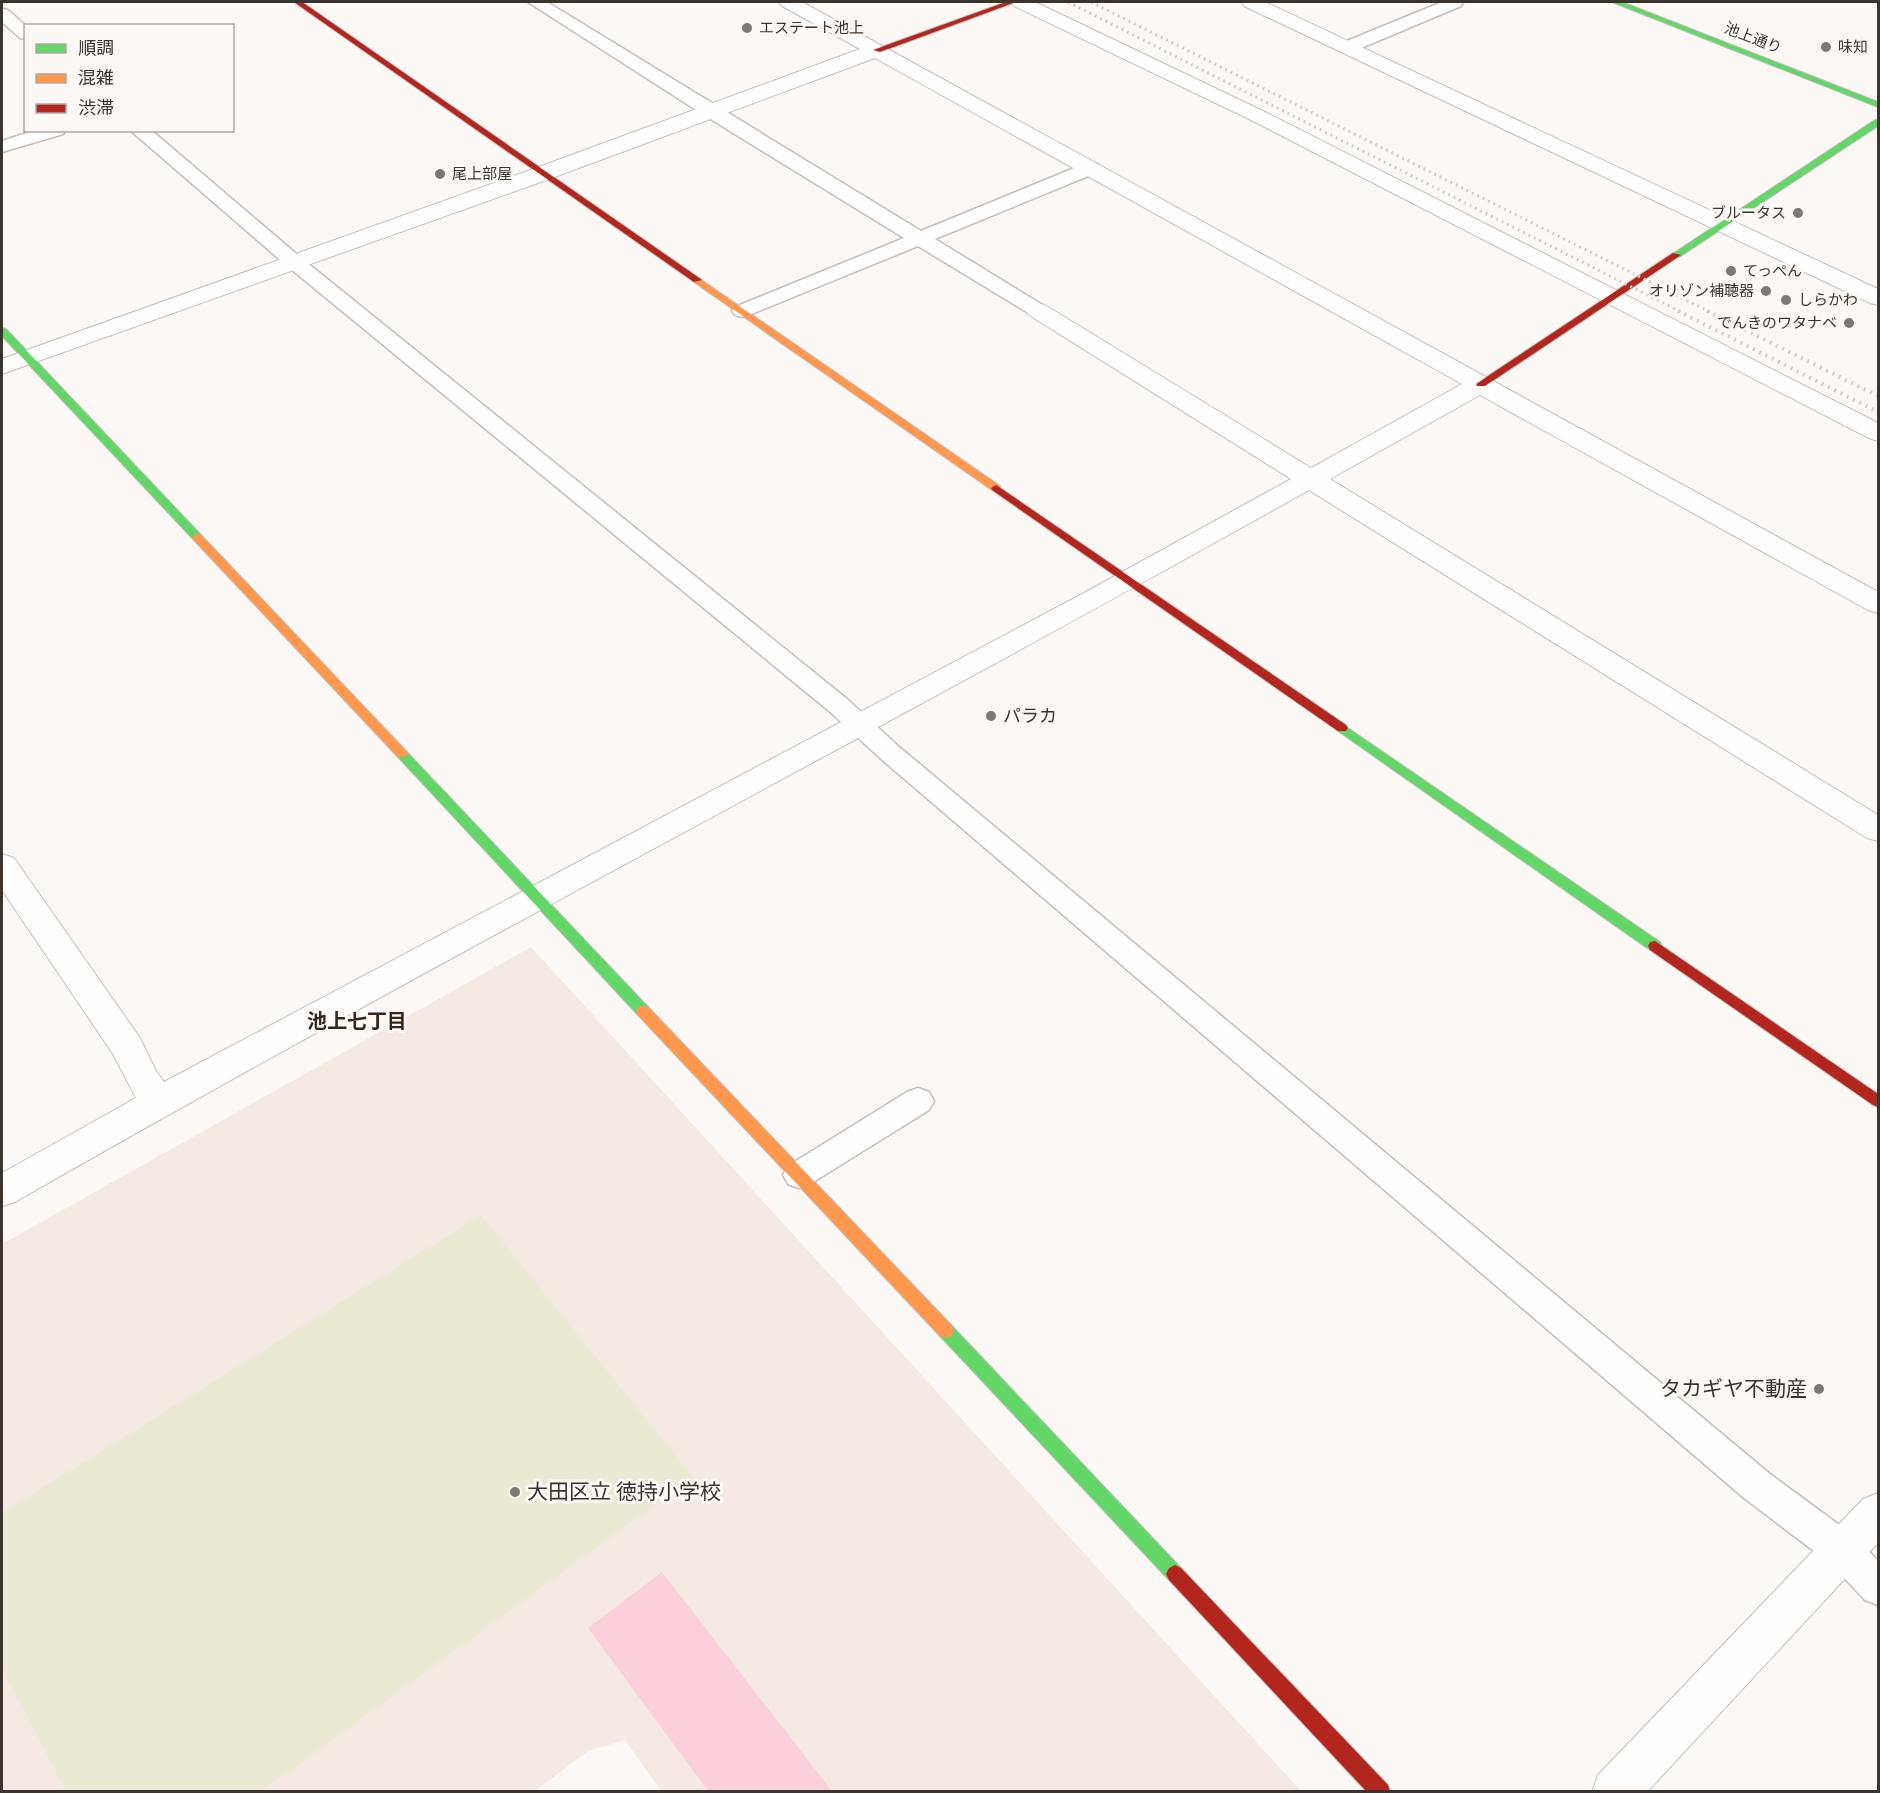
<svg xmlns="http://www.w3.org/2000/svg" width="1880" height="1793" font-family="'IBM Plex Sans','Noto Sans JP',sans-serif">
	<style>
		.built { fill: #f5eae3 }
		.green { fill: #ebead3 }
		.water { fill: #fbd0da }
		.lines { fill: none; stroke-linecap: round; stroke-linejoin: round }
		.lane-casing { stroke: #c4bfbc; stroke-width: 3 }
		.street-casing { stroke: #c4bfbc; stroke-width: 2 }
		.fast-casing { stroke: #c4bfbc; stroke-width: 2 }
		.slow-casing { stroke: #c4bfbc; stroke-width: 2 }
		.jam-casing { stroke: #c4bfbc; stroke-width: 2 }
		.lane { fill: #fefefe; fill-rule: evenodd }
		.street { fill: #fefefe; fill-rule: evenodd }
		.fast { fill: #63d668; fill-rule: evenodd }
		.slow { fill: #ff974d; fill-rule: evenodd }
		.jam { fill: #b3261e; fill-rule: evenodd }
		.rail-far1 { stroke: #d1d0cf; stroke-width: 3; stroke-dasharray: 2 4; stroke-linecap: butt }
		.rail { stroke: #d1d0cf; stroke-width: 4; stroke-dasharray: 2 5; stroke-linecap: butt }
		.poi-dot { fill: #7e7874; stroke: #fcf8f5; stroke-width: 2 }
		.labels { text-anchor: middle; stroke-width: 6; stroke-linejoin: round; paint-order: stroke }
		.far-poi-label { font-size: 15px; fill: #3b332e; stroke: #fcf8f5; text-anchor: start }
		.far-street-label { font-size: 15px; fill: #3b332e; stroke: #fcf8f5 }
		.poi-label { font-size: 18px; fill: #3b332e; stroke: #fcf8f5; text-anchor: start }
		.neighbourhood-label { font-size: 20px; font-weight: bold; fill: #36271d; stroke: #fcf8f5 }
		.near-poi-label { font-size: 21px; fill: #3b332e; stroke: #fcf8f5; text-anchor: end }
	</style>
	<rect width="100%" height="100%" fill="#fbf8f6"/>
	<path class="built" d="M 531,947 L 1301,1791 L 661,1791 L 625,1740 L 588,1751 L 535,1791 L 2,1791 L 2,1244 Z"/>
	<path class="green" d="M 481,1215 L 693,1477 L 262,1791 L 66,1791 L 2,1668 L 2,1513 Z"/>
	<path class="water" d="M 662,1572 L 832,1791 L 708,1791 L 588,1628 Z"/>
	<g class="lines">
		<g class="lane-casing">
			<g id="lane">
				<path d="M 528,2 L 547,2 L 921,231 L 1084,164 L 1098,164 L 1100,168 L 1098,172 L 935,239 L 1044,306 L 1047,310 L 1044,314 L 1037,316 L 1030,314 L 918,246 L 749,315 L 742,317 L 735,315 L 732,311 L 735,307 L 904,238 L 704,115 Z"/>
				<path d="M 1442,2 L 1463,2 L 1461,6 L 1354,51 L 1342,51 L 1339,47 L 1342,43 Z"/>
				<path d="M 2,9 L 8,10 L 26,26 L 26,39 L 20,38 L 2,22 Z"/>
				<path d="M 36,130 L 66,130 L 63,134 L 2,152 L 2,141 Z"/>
				<path d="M 130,130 L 151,130 L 300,257 L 847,699 L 898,746 L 1770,1474 L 1857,1538 L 1878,1561 L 1878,1605 L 1865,1600 L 1831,1564 L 1744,1498 L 880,758 L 829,711 L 286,265 Z"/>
				<path d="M 918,1088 L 929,1092 L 934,1101 L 929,1110 L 810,1184 L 799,1188 L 788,1184 L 783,1175 L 788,1166 L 907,1092 Z"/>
			</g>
		</g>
		<g class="street-casing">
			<g id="street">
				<path d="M 779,2 L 802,2 L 1878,592 L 1878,613 L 1868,610 L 1480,395 L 1330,479 L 1878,815 L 1878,841 L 1867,838 L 1309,490 C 880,731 442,957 15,1202 L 2,1206 L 2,1173 L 136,1098 L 113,1054 L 2,890 L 2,854 L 14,858 L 140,1038 L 156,1071 L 164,1082 L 1084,593 L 1291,479 L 1029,315 L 1025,310 L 1029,305 L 1037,303 L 1045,305 L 1311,468 L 1462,384 L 875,58 L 552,178 L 2,374 L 2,359 L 536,168 L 860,49 L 782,6 Z"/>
				<path d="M 1011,2 L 1035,2 L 1265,112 L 1878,423 L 1878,441 L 1869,438 L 1251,120 L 1014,6 Z"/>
				<path d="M 1241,2 L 1265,2 L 1878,289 L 1878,305 L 1870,303 L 1244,6 Z"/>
				<path d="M 1878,1493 L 1878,1543 L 1647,1792 L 1592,1792 L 1598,1775 L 1863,1499 Z"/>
			</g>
		</g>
		<g class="fast-casing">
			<g id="fast">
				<path d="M 1612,2 L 1622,2 L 1878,102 L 1878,107 Z"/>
				<path d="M 1875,120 L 1878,120 L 1878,126 L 1679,257 L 1671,255 Z"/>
				<path d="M 2,328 L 6,329 L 201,535 L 201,539 L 193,539 L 2,336 Z"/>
				<path d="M 1342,724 L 1660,942 L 1662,946 L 1660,950 L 1650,950 L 1338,731 L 1336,728 Z"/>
				<path d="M 402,750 L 406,751 L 648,1007 L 650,1011 L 648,1015 L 638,1015 L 398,757 L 396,754 Z"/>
				<path d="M 946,1324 L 952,1326 L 1181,1568 L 1184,1574 L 1181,1580 L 1175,1583 L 1169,1580 L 940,1336 L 938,1331 L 940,1326 Z"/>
			</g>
		</g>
		<g class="slow-casing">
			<g id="slow">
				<path d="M 697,277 L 1000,486 L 1000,490 L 992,490 L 694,282 L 692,280 Z"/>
				<path d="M 197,534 L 201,535 L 406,751 L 408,754 L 406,757 L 398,757 L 193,539 L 193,535 Z"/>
				<path d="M 643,1006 L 648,1007 L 952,1326 L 954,1331 L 952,1336 L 946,1338 L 940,1336 L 638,1015 L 636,1011 L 638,1007 Z"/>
			</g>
		</g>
		<g class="jam-casing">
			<g id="jam">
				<path d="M 294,2 L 302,2 L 702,280 L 694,282 Z"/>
				<path d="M 1006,2 L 1016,2 L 880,52 L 873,50 Z"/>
				<path d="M 1673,253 L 1681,255 L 1485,386 L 1477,386 L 1476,384 Z"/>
				<path d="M 996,485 L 1346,725 L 1348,728 L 1346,731 L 1338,731 L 992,490 L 991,488 Z"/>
				<path d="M 1655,941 L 1878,1094 L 1878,1107 L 1873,1105 L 1650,950 L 1648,946 L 1650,942 Z"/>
				<path d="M 1175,1565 L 1181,1568 L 1388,1785 L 1390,1792 L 1367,1792 L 1169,1580 L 1166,1574 L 1169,1568 Z"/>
			</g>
		</g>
		<use href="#lane" class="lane"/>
		<use href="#street" class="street"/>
		<use href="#fast" class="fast"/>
		<use href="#slow" class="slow"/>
		<use href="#jam" class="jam"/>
		<g class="rail-far1">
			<path d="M 1068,2 L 1681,312"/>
			<path d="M 1091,2 L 1710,312"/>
		</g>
		<g class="rail">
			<path d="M 1678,311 L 1878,412"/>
			<path d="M 1707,311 L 1878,396"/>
		</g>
	</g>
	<g class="poi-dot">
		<circle cx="747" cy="28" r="6"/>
		<circle cx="1826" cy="47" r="6"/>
		<circle cx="440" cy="174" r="6"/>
		<circle cx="1798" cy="213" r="6"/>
		<circle cx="1731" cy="271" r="6"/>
		<circle cx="1766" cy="291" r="6"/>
		<circle cx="1786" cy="300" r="6"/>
		<circle cx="1849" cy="323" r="6"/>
		<circle cx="991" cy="716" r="6"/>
		<circle cx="1819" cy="1389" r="6"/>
		<circle cx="515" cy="1492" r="6"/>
	</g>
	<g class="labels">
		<g class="far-poi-label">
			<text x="759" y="33">エステート池上</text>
			<text x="1838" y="52">味知</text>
			<text x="452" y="179">尾上部屋</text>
			<text x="1786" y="218" text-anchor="end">ブルータス</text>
			<text x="1743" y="276">てっぺん</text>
			<text x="1754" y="296" text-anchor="end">オリゾン補聴器</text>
			<text x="1798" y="305">しらかわ</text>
			<text x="1837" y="328" text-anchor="end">でんきのワタナベ</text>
		</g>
		<g class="far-street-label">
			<text transform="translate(1753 38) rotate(21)" y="5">池上通り</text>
		</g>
		<g class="poi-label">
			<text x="1003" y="722">パラカ</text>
		</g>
		<g class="neighbourhood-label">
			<text x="357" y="1028">池上七丁目</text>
		</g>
		<g class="near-poi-label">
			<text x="1807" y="1396">タカギヤ不動産</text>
			<text x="527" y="1499" text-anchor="start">大田区立 徳持小学校</text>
		</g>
	</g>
	<rect width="1880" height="1793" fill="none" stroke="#3b332e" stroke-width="6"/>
	<rect x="24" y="24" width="210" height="108" fill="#fcf8f5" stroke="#afa9a5" stroke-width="1.5"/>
	<rect x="36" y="44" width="30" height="9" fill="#63d668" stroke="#afa9a5" stroke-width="1.5"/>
	<text x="78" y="54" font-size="18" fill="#3b332e">順調</text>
	<rect x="36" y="74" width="30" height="9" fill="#ff974d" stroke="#afa9a5" stroke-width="1.5"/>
	<text x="78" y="84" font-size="18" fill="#3b332e">混雑</text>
	<rect x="36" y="104" width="30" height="9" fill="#b3261e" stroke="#afa9a5" stroke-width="1.5"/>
	<text x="78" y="114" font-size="18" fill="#3b332e">渋滞</text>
</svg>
